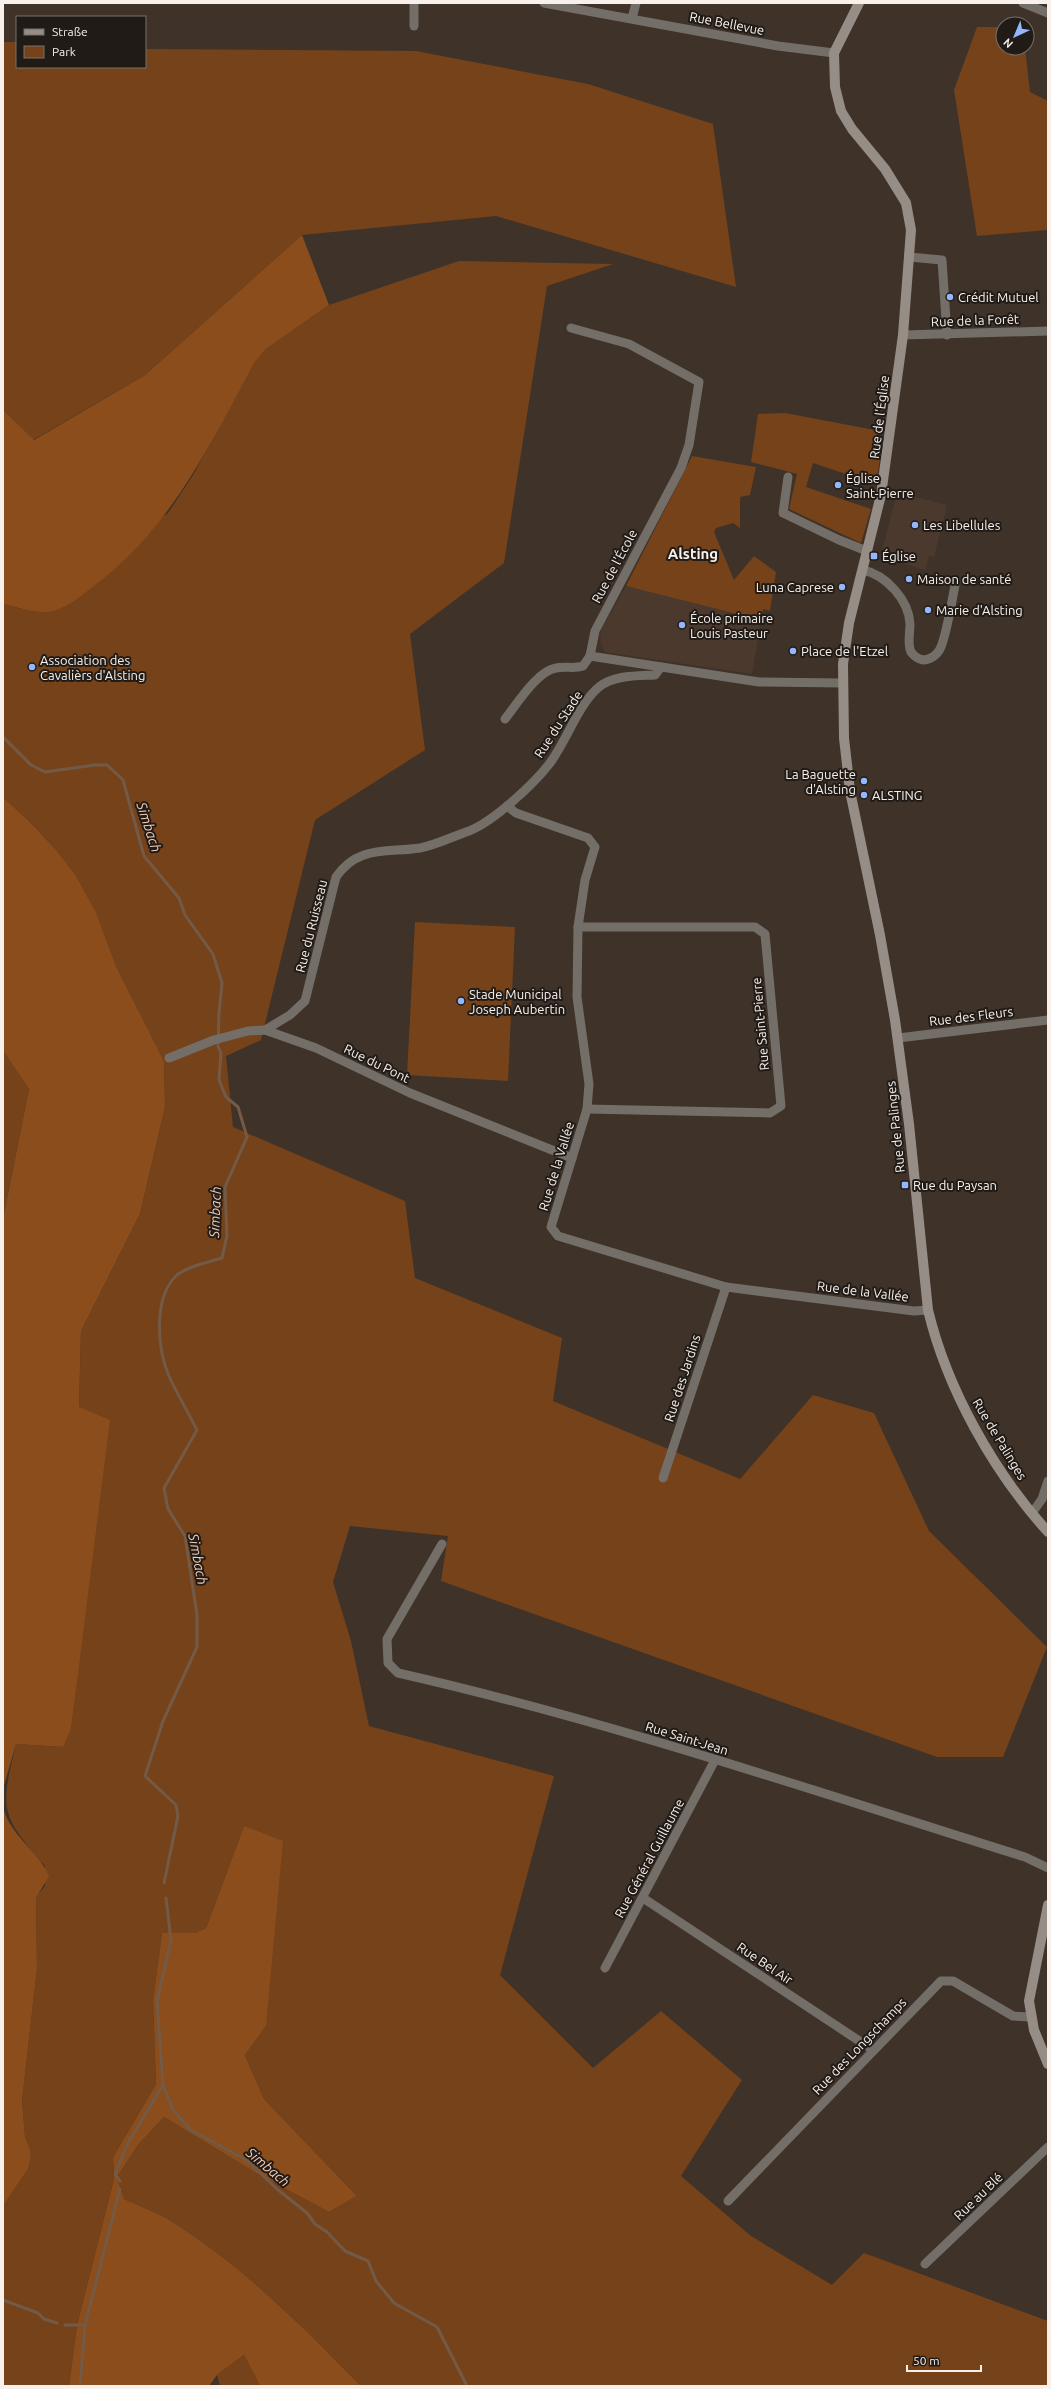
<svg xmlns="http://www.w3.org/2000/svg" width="1051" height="2389" font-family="Ubuntu,sans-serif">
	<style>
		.built { fill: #4c392d }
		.green { fill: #764219 }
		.forest { fill: #8a4d1b }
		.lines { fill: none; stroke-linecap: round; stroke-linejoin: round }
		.stream { stroke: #735a47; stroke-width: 3 }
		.minor { stroke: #746e69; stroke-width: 9 }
		.secondary { stroke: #978d87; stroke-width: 10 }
		.poi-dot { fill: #93b7fd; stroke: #211b17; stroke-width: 1.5 }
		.labels { text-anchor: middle; stroke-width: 4; stroke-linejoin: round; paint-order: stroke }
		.street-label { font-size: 13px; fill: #f8f0ea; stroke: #211b17 }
		.poi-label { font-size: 13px; fill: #f8f0ea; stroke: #211b17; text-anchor: start }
		.water-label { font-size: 14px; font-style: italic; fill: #f2cdb5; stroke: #211b17 }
		.quarter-label { font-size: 15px; font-weight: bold; fill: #f8f0ea; stroke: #211b17 }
	</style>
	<rect width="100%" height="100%" fill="#3e3229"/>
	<g class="built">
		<path d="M 897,492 L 947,505 L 934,557 L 929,556 L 925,570 L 881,556 Z"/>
		<path d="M 626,586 L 761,620 L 752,674 L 605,652 L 600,641 L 601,630 Z"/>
	</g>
	<g class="green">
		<path d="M 977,27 L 1003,27 L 1003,48 L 1025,48 L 1030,92 L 1048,101 L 1048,230 L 977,236 L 954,90 Z"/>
		<path d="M 3,42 L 17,42 L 17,67 L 145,67 L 145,49 L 416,51 L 588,84 L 713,124 L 736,287 L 496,216 L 302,235 L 145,375 L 33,440 L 3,410 Z"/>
		<path d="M 459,261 L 613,264 L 547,286 L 504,563 L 410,634 L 425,750 L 315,820 L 261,1040 L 226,1056 L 233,1127 L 405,1201 L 415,1278 L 562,1338 L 553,1401 L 740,1479 L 813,1395 L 874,1413 L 929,1531 L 1047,1647 L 1003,1757 L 937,1757 L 441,1581 L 448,1536 L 350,1526 L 333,1582 L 351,1641 L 369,1726 L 554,1776 L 500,1975 L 593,2068 L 661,2011 L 742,2080 L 681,2176 L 751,2236 L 832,2285 L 864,2253 L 1048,2321 L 1048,2386 L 361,2386 C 302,2326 238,2261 166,2218 C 153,2211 138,2205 124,2199 L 117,2177 L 138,2145 L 164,2117 L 256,2173 L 329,2212 L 357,2196 L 264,2099 L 245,2055 L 266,2026 L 244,1826 L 206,1928 L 195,1933 L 162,1933 L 153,2000 L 156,2084 L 113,2157 L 114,2179 L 77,2325 L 69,2386 L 3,2386 L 3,2206 L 28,2169 L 31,2158 L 30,2149 L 25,2136 L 22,2101 L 37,1969 L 36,1897 L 45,1886 L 45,1866 C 0,1814 0,1811 16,1744 L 62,1747 L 71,1729 L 83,1623 L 79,1407 L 81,1331 L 140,1214 L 165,1107 L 164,1061 L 116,966 L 96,912 L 75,874 L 57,851 L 32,824 L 3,797 L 3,604 L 23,609 L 168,513 L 193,475 L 255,362 L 266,349 L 329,305 Z"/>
		<path d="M 785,413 L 880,431 L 877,457 L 880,459 L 876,484 L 813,463 L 806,487 L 871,509 L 861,543 L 789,509 L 797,474 L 751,462 L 758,414 Z"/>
		<path d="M 692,456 L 756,467 L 750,495 L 740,497 L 740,528 L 733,523 L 716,528 L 714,532 L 734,580 L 754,556 L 776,572 L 770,611 L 763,609 L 761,620 L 626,586 Z"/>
		<path d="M 415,922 L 515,927 L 508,1081 L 407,1075 Z"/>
		<path d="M 3,1051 L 29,1089 L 3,1219 Z"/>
		<path d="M 244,2355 L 260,2386 L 220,2386 L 217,2375 Z"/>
	</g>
	<g class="forest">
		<path d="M 302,235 L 329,305 L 266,349 L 255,362 C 210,444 172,527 95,585 C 83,595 69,606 54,611 C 42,615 15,607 3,604 L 3,410 L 34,440 L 145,375 Z"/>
		<path d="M 3,797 L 32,824 L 57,851 L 75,874 L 96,912 L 116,966 L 164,1061 L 165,1107 L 140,1214 L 81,1331 L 79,1407 L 110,1420 L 71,1729 L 63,1747 L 16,1744 L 3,1789 L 3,1219 L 29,1089 L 3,1051 Z"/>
		<path d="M 3,1807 C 10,1836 38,1850 49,1876 L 36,1898 L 37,1969 L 22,2101 L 25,2136 L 30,2149 L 31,2158 L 28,2169 L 3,2206 Z"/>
		<path d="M 244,1826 L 283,1841 L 266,2026 L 245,2055 L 264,2099 L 357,2196 L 329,2212 L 256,2173 L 164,2117 L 138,2145 L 117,2177 L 124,2199 C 138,2205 153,2211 166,2218 C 239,2262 301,2325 361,2386 L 260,2386 L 244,2355 L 217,2375 L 209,2386 L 69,2386 L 77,2325 L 114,2179 L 113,2157 L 156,2084 L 153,2000 L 162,1933 L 195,1933 L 206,1928 Z"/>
	</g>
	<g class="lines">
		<g class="stream">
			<path d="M 3,737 L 31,765 L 45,772 L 95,765 L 107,765 L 123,780 L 144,856 L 179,898 L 185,915 L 213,954 L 222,983 L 219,1013 L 218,1046 L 221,1053 L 219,1080 L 226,1097 L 238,1107 L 247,1137 L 225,1187 L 227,1236 L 222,1258 C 209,1262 188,1266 177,1275 C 153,1297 157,1348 169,1376 C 177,1394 188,1412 197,1430 L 164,1488 L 168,1509 L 185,1536 L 197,1615 L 197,1647 L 163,1721 L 145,1776 L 176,1805 L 178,1816 L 164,1883"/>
			<path d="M 166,1898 L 171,1940 L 157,2001 L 163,2085 L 173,2110 L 191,2130 L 248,2161 L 277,2189 L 307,2213 L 315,2224 L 327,2232 L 345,2251 L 368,2261 L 376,2281 L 394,2303 L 437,2327 L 467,2386"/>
			<path d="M 120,2181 L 115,2174 L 128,2143 L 163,2085"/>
			<path d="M 3,2300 L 38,2313 L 44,2319 L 57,2323"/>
			<path d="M 65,2325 L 85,2325"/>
			<path d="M 80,2386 L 85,2325 L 120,2189"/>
		</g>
		<g class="minor">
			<path d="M 414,3 L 414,26"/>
			<path d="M 544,3 L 778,46 L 834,53"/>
			<path d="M 1023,3 L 1048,13"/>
			<path d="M 632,18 L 636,3"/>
			<path d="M 909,257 L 942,260 L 947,335"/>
			<path d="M 903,335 L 1048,331"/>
			<path d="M 788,477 L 783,513 L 839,540 L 867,551"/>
			<path d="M 863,570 C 886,575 909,600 910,624 C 910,633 907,644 911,652 C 914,656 918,659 923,660 C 930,660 937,655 940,649 C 947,635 952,598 956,581"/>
			<path d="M 590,656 L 759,682 L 842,683"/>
			<path d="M 505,719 C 517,704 537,671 556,668 C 565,666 574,669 583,666 L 590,656 L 595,631 L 681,468 L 689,445 L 699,382 L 629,344 L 571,328"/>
			<path d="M 507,806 L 516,813 L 588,838 L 595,847 L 585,880 L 578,927 L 577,997 L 589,1084 L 587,1109 L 551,1227 L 558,1236 L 726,1287 L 914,1311 L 928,1310"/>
			<path d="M 578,927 L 755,927 L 765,934 L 781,1106 L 770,1113 L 587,1109"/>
			<path d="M 265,1030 L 290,1015 L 305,1001 L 336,877 C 358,845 387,853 420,848 C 436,845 454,836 469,831 C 494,821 534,784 550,763 C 566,742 579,703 599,687 C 614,675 637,676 655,675 L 661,667"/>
			<path d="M 898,1038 L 1048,1020"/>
			<path d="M 169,1058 L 214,1040 L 248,1031 L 265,1030 L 316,1048 L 410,1093 L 572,1158"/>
			<path d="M 663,1478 L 726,1287"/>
			<path d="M 1032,1513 L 1042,1499 L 1048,1481"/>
			<path d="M 442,1544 L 387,1639 L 388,1663 L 398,1673 C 610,1721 817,1792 1025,1857 L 1048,1868"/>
			<path d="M 643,1898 L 873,2050"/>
			<path d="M 605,1968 L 715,1760"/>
			<path d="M 728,2201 L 941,1981 L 953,1981 L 1013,2016 L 1030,2017"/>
			<path d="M 925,2264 L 1048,2147"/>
		</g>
		<g class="secondary">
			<path d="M 859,3 L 834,53 L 835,87 L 841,111 L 852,129 L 885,169 L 906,203 L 911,230 L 903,335 L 881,495 L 849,623 L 843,664 L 844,738 L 850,791 L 880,935 L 895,1020 L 909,1124 L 928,1310 C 947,1389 993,1471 1048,1532"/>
			<path d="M 1048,1905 L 1029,2001 L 1034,2030 L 1048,2064"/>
		</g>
	</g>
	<g class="poi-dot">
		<circle cx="950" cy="297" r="4"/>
		<circle cx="838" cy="485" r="4"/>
		<circle cx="915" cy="525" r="4"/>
		<rect x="870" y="552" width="8" height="8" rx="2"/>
		<circle cx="909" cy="579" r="4"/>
		<circle cx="842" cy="587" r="4"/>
		<circle cx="928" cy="610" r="4"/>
		<circle cx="682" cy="625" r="4"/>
		<circle cx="793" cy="651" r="4"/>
		<circle cx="32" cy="667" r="4"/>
		<circle cx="864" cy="781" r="4"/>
		<circle cx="864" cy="795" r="4"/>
		<circle cx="461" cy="1001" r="4"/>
		<rect x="901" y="1181" width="8" height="8" rx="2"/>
	</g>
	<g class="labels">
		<g class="street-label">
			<text transform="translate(727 23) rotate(11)" y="5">Rue Bellevue</text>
			<text transform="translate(975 320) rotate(-2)" y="5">Rue de la Forêt</text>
			<text transform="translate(879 417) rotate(-83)" y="5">Rue de l'Église</text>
			<text transform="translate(614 566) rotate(-62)" y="5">Rue de l'École</text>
			<text transform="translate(558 724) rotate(-57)" y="5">Rue du Stade</text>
			<text transform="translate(311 926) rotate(-76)" y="5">Rue du Ruisseau</text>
			<text transform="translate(971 1016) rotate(-7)" y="5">Rue des Fleurs</text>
			<text transform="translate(760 1024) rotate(-95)" y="5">Rue Saint-Pierre</text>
			<text transform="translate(377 1063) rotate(26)" y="5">Rue du Pont</text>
			<text transform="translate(895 1127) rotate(-96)" y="5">Rue de Palinges</text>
			<text transform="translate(556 1166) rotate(-73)" y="5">Rue de la Vallée</text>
			<text transform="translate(863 1291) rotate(7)" y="5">Rue de la Vallée</text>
			<text transform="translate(682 1378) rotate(-72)" y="5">Rue des Jardins</text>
			<text transform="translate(1000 1439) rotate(59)" y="5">Rue de Palinges</text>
			<text transform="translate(687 1738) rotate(17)" y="5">Rue Saint-Jean</text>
			<text transform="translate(649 1858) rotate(-62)" y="5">Rue Général Guillaume</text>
			<text transform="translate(765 1963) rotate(34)" y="5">Rue Bel Air</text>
			<text transform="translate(859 2046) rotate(-46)" y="5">Rue des Longschamps</text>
			<text transform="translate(978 2196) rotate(-44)" y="5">Rue au Blé</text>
		</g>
		<g class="poi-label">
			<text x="958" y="302">Crédit Mutuel</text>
			<text x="846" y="483">Église<tspan x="846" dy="15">Saint-Pierre</tspan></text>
			<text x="923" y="530">Les Libellules</text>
			<text x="882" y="561">Église</text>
			<text x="917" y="584">Maison de santé</text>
			<text x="834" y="592" text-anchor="end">Luna Caprese</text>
			<text x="936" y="615">Marie d'Alsting</text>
			<text x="690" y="623">École primaire<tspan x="690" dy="15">Louis Pasteur</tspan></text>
			<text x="801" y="656">Place de l'Etzel</text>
			<text x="40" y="665">Association des<tspan x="40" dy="15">Cavalièrs d'Alsting</tspan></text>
			<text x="856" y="779" text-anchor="end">La Baguette<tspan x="856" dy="15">d'Alsting</tspan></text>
			<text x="872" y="800">ALSTING</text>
			<text x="469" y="999">Stade Municipal<tspan x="469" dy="15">Joseph Aubertin</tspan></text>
			<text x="913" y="1190">Rue du Paysan</text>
		</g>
		<g class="water-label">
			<text transform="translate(149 827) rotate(72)" y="5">Simbach</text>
			<text transform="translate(215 1212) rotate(-88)" y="5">Simbach</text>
			<text transform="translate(198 1559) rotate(79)" y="5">Simbach</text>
			<text transform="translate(268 2167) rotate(40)" y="5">Simbach</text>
		</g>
		<g class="quarter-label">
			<text x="693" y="559">Alsting</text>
		</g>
	</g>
	<rect width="1051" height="2389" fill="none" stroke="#f8f0ea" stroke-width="8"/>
	<rect x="16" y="16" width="130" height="52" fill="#211b17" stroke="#77706b"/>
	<rect x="24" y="29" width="20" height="6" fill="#978d87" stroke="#77706b"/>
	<text x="52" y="36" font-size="12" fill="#f8f0ea">Straße</text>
	<rect x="24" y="46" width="20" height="12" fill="#764219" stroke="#77706b"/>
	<text x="52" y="56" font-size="12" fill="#f8f0ea">Park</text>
	<g transform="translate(1015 36) rotate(224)"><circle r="19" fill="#211b17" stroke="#77706b"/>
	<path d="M0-3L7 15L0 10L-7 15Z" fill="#93b7fd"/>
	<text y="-6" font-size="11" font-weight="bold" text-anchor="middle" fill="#f8f0ea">N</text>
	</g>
	<path d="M907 2365v6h74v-6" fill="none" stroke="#f8f0ea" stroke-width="2"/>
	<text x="913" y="2365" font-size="12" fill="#f8f0ea" stroke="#211b17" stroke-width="3" paint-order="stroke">50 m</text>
</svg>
